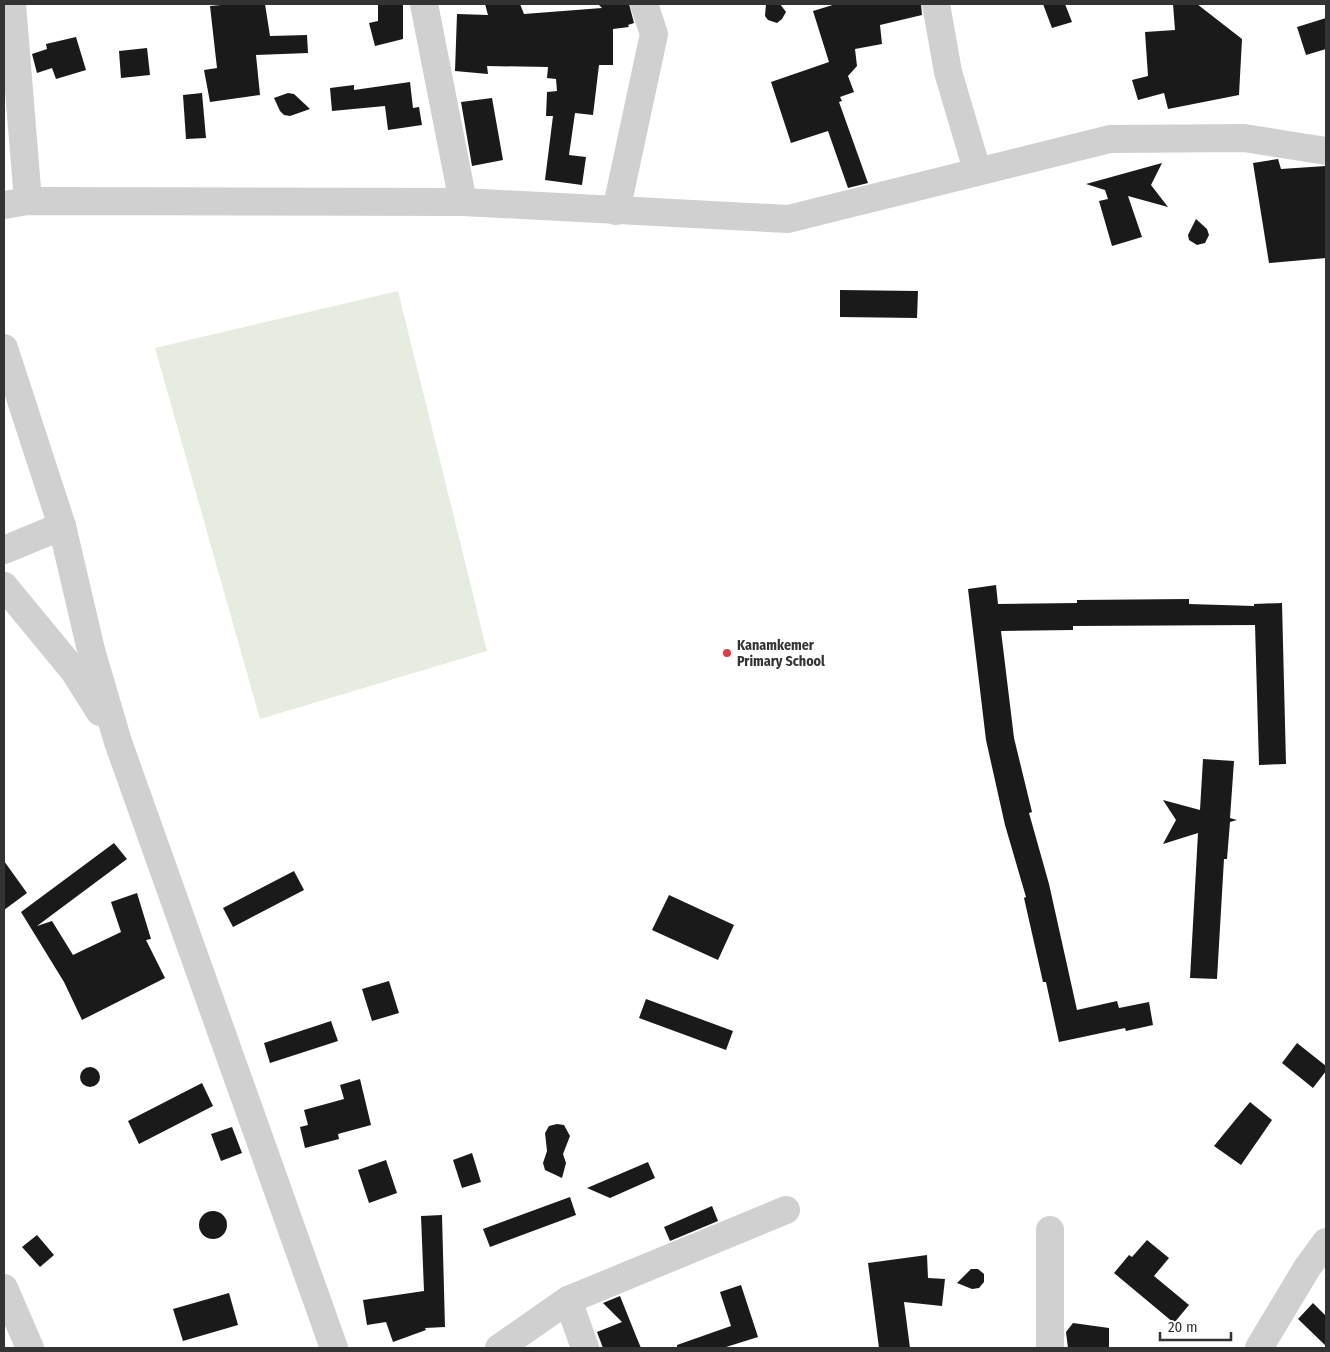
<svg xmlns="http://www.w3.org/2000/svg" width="1330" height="1352" font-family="'Fira Sans Condensed',sans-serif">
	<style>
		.green { fill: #e6ecdf }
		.building { fill: #1a1a1a }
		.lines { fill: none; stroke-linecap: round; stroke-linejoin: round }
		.minor { stroke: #d0d0d0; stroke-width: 28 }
		.poi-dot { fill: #e63946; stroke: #fff; stroke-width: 2 }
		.labels { text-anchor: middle; stroke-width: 5; stroke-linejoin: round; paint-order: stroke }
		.poi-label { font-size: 14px; font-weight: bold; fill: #333; stroke: #fff; text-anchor: start }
	</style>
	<rect width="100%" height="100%" fill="#fff"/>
	<path class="green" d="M 398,291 L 487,651 L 260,719 L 155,348 Z"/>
	<g class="building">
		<path d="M 232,4 L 265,4 L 270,36 L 307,35 L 308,53 L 256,55 L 260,95 L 210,102 L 204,70 L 217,68 L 210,6 Z"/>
		<path d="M 378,4 L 403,4 L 403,39 L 375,46 L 369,23 L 378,21 Z"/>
		<path d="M 485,4 L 520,4 L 524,14 L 602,8 L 598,4 L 629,4 L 634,23 L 628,25 L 629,27 L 613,29 L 613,65 L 599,65 L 593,115 L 575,113 L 569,155 L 586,157 L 582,185 L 545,180 L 553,116 L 546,116 L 547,92 L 557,91 L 556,79 L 547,78 L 548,67 L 487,66 L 488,74 L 455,71 L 457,14 L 488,15 Z"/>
		<path d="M 766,4 L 780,4 L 786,12 L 782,19 L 777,23 L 768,20 L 765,16 Z"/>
		<path d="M 836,4 L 921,4 L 922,15 L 880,25 L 882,44 L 855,49 L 857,66 L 848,76 L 854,92 L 840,97 L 842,101 L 839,102 L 868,183 L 848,188 L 828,131 L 791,143 L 771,82 L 829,62 L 813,11 Z"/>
		<path d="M 1043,4 L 1065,4 L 1072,22 L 1052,28 Z"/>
		<path d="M 1173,4 L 1197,4 L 1242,39 L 1239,95 L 1168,109 L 1164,93 L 1138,100 L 1132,80 L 1148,76 L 1145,32 L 1175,30 Z"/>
		<path d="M 1326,18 L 1326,49 L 1306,55 L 1297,27 Z"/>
		<path d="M 76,37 L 86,70 L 56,79 L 52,68 L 37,73 L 32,54 L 47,49 L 46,44 Z"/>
		<path d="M 147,48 L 150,75 L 121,78 L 119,51 Z"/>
		<path d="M 410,82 L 413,108 L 419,107 L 422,125 L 388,130 L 385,106 L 332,111 L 330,88 L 354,85 L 354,90 Z"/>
		<path d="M 202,93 L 206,138 L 186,139 L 183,95 Z"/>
		<path d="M 288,93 L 294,94 L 310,109 L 290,116 L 284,115 L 280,111 L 274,98 Z"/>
		<path d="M 492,98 L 503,160 L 472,166 L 461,102 Z"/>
		<path d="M 1278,159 L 1281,169 L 1326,166 L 1326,258 L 1269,263 L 1253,163 Z"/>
		<path d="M 1162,163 L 1151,185 L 1168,207 L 1128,196 L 1142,237 L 1112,246 L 1099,201 L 1108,199 L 1105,190 L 1086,184 Z"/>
		<path d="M 1196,219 L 1207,229 L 1209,235 L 1205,243 L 1197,245 L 1189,240 L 1188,235 Z"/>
		<path d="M 840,290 L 918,291 L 917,318 L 840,317 Z"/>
		<path d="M 996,585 L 998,604 L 1077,603 L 1077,600 L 1189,599 L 1189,604 L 1254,606 L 1254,604 L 1282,603 L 1286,764 L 1259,765 L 1255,625 L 1073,626 L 1073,630 L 1001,631 L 1014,738 L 1032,812 L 1029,813 L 1049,884 L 1077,1010 L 1117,1001 L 1119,1008 L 1149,1002 L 1153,1025 L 1126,1031 L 1125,1028 L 1059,1042 L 1046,982 L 1043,982 L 1024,898 L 1026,897 L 1005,825 L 986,740 L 968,589 Z"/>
		<path d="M 1203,759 L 1234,761 L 1230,818 L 1237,820 L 1230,822 L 1227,859 L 1224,859 L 1217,979 L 1190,978 L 1198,833 L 1163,844 L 1176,820 L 1163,800 L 1200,810 Z"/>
		<path d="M 114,843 L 127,859 L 37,926 L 52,921 L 73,955 L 121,932 L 111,902 L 137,893 L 151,939 L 146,940 L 165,978 L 82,1020 L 64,982 L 21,912 Z"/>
		<path d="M 4,861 L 27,893 L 4,910 Z"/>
		<path d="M 294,871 L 304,890 L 233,927 L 223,908 Z"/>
		<path d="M 669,895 L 734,925 L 718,960 L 652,930 Z"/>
		<path d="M 389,981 L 399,1013 L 372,1021 L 362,989 Z"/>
		<path d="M 646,999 L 733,1031 L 726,1050 L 639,1018 Z"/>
		<path d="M 331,1021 L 338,1041 L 270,1063 L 264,1043 Z"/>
		<path d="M 1297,1043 L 1326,1066 L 1326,1071 L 1313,1088 L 1282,1063 Z"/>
		<circle cx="90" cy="1077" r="10"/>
		<path d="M 360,1079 L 371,1125 L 338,1134 L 339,1139 L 305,1148 L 300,1127 L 308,1125 L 304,1110 L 344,1099 L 340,1085 Z"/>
		<path d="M 202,1083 L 213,1106 L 139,1144 L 128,1121 Z"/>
		<path d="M 1250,1102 L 1272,1120 L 1241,1165 L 1214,1146 Z"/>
		<path d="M 557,1124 L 564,1125 L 570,1136 L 563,1154 L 566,1163 L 562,1178 L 545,1170 L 543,1163 L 547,1151 L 545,1133 L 549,1126 Z"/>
		<path d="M 232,1127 L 242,1153 L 221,1161 L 211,1134 Z"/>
		<path d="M 472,1153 L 481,1182 L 462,1188 L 453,1160 Z"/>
		<path d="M 386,1160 L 397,1193 L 369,1203 L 358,1170 Z"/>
		<path d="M 648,1162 L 655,1178 L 610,1198 L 587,1188 Z"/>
		<path d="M 570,1197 L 576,1215 L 490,1247 L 483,1229 Z"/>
		<path d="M 712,1206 L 718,1221 L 670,1241 L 664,1227 Z"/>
		<circle cx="213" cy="1225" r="14"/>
		<path d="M 442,1215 L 445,1327 L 425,1328 L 426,1330 L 393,1342 L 386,1322 L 367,1325 L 363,1300 L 424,1291 L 421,1216 Z"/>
		<path d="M 37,1235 L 54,1255 L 40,1267 L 22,1247 Z"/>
		<path d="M 1147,1240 L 1169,1258 L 1154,1276 L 1189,1305 L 1174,1323 L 1114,1273 L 1129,1255 L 1132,1257 Z"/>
		<path d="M 927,1255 L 928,1278 L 945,1279 L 942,1306 L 904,1302 L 910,1348 L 879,1348 L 868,1263 Z"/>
		<path d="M 971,1269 L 978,1269 L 984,1274 L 984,1282 L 979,1288 L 972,1289 L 957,1283 Z"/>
		<path d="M 741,1285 L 758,1337 L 723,1348 L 677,1348 L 677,1345 L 731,1326 L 720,1292 Z"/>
		<path d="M 229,1293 L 238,1325 L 183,1341 L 173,1309 Z"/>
		<path d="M 620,1296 L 636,1336 L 641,1348 L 603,1348 L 597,1332 L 622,1322 L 603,1303 Z"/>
		<path d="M 1313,1303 L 1326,1316 L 1326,1346 L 1298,1319 Z"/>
		<path d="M 1073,1323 L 1109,1328 L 1109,1348 L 1068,1348 L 1066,1332 Z"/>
	</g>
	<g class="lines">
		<g class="minor">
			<path d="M 12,4 L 28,201"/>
			<path d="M 424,4 L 463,202"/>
			<path d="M 936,4 L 948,72 L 977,170"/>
			<path d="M 4,205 L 28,201 L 463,202 L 788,219 L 1110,139 L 1244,138 L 1326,151"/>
			<path d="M 616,211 L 654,34 L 644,4"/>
			<path d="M 4,348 L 62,526 L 91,650 L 118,742 L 334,1348"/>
			<path d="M 4,550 L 62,526"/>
			<path d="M 4,586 L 74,671 L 100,712"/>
			<path d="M 4,1288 L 30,1348"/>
			<path d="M 568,1300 L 585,1348"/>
			<path d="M 499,1348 L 568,1300 L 786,1210"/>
			<path d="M 1050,1348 L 1050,1230"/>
			<path d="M 1259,1348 L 1307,1268 L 1326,1242"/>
		</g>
	</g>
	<circle class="poi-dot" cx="727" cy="653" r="5"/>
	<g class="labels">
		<g class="poi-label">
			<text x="737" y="650">Kanamkemer<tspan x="737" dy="16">Primary School</tspan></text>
		</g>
	</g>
	<rect width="1330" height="1352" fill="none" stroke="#333333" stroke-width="10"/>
	<path d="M1160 1332v8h71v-8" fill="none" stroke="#333333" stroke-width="2.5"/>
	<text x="1168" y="1332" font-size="15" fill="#333333" stroke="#ffffff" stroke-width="4" paint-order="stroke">20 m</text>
</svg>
